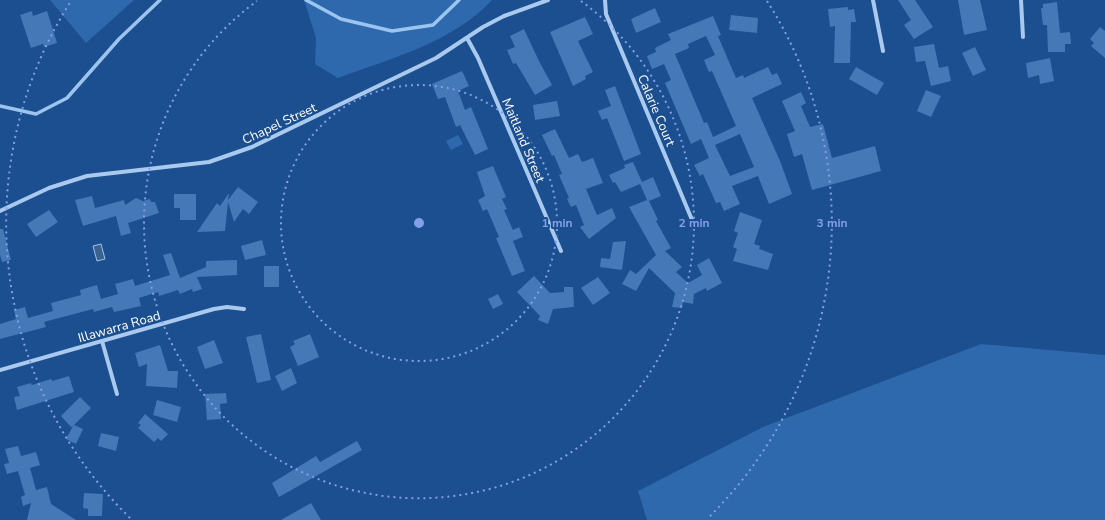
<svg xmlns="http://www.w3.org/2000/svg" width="1105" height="520" font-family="'Nunito Sans',sans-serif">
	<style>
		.green { fill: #2e69ad }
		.water { fill: #3c6290; stroke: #9cc4f0 }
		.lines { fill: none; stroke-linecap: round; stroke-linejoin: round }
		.stream { stroke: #9cc4f0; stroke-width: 3.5 }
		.building { fill: #4478b7; fill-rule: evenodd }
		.minor { stroke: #a9c9ee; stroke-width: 4 }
		.ring { fill: none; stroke: #839eea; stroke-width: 2; stroke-dasharray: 2 4 }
		.labels { text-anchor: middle; stroke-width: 4; stroke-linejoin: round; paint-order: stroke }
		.street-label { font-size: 13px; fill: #fff; stroke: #1b4f8f }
		.centre { fill: #839eea; stroke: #1b4f8f; stroke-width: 2 }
		.ring-label { font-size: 12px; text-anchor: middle; font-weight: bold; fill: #839eea; stroke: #1b4f8f; stroke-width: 4; stroke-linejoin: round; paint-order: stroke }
	</style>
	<rect width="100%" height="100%" fill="#1b4f8f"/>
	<g class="green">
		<path d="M 50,0 L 134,0 L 86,43 Z"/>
		<path d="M 304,0 L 492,0 C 452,43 392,58 338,78 L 315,64 L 316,38 Z"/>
		<path d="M 458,135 L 463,144 L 451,150 L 446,141 Z"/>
		<path d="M 981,344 L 1105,355 L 1105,520 L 647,520 L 638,491 L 763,427 Z"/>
	</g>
	<path class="water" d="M 101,244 L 105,259 L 97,261 L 93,246 Z"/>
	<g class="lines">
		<g class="stream">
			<path d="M 306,0 L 341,19 L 392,31 L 433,25 L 459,0"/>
			<path d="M 0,106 L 36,114 L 67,98 L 119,39 L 160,0"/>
		</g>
	</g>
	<g class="building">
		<path d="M 898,0 L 915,0 L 933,27 L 914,39 L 904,25 L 911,20 Z"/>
		<path d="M 958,0 L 980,0 L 987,30 L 964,35 Z"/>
		<path d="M 1057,2 L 1060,33 L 1070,32 L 1071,44 L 1065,44 L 1065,52 L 1048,52 L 1047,25 L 1043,25 L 1041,8 L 1043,8 L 1043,4 Z"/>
		<path d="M 848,7 L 848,10 L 854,9 L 856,22 L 851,22 L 850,63 L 834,63 L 835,26 L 830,27 L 828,9 Z"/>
		<path d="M 655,8 L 661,22 L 636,33 L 631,19 Z"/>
		<path d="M 32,11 L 33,16 L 47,11 L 57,43 L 44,47 L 43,44 L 31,48 L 20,15 Z"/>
		<path d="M 731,15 L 758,18 L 757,33 L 729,30 Z"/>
		<path d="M 713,16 L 721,35 L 718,36 L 736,78 L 743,75 L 744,78 L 768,67 L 772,75 L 777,73 L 782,84 L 752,98 L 780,161 L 792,194 L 769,204 L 758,176 L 732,186 L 740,204 L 724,211 L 720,202 L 716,203 L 703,174 L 700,176 L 694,165 L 709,158 L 701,139 L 691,144 L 665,83 L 671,80 L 664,64 L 652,69 L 647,56 L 656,52 L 655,48 L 671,40 L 668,34 ZM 706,36 L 715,55 L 704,60 L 709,72 L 712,71 L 736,126 L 713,137 L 707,122 L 704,123 L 675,54 L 689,48 L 688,44 ZM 740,134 L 754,167 L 730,176 L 715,145 Z"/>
		<path d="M 585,17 L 593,34 L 578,41 L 593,72 L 585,76 L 586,79 L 573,86 L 550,32 Z"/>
		<path d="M 1100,27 L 1105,31 L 1105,58 L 1091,46 L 1094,43 L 1090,39 Z"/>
		<path d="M 524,29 L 539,61 L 552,85 L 535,95 L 516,63 L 513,64 L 507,50 L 515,47 L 510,36 Z"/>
		<path d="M 934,44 L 939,68 L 948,66 L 951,81 L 931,86 L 925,61 L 916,62 L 914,47 Z"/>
		<path d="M 975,47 L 986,70 L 973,76 L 962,53 Z"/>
		<path d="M 1050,58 L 1054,81 L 1040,84 L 1039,75 L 1028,78 L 1026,63 Z"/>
		<path d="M 856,67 L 884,83 L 877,95 L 849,79 Z"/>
		<path d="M 462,71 L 469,86 L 458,91 L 465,110 L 471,107 L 488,149 L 475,155 L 460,125 L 456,127 L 445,97 L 438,99 L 432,84 Z"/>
		<path d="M 615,86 L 641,154 L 624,161 L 607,118 L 602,120 L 598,111 L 611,106 L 605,90 Z"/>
		<path d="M 926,90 L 941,96 L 931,117 L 917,111 Z"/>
		<path d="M 801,92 L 806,103 L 801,106 L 810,127 L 823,124 L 832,158 L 875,146 L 881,171 L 812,190 L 802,154 L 794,157 L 787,134 L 795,131 L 782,101 Z"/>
		<path d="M 557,101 L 560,116 L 535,120 L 533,105 Z"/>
		<path d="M 555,129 L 569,158 L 578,154 L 582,162 L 593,158 L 603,183 L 586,189 L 597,215 L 612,208 L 616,218 L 589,239 L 580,227 L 584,225 L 576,205 L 571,207 L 567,199 L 569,198 L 559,175 L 562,174 L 554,155 L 552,156 L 542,135 Z"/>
		<path d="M 633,162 L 642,182 L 653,177 L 661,196 L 649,201 L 658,220 L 656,221 L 671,248 L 665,251 L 682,267 L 676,272 L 688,283 L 702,275 L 697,265 L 709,258 L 722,283 L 707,291 L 706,288 L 694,294 L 693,304 L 683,302 L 682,308 L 672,307 L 675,293 L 649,268 L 636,291 L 622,284 L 630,270 L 636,274 L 656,255 L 629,207 L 647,200 L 640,184 L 621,192 L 615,182 L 613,183 L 609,175 L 625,168 L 624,165 Z"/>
		<path d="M 493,166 L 506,197 L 502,199 L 507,209 L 504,210 L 513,230 L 519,227 L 523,237 L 513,241 L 525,271 L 512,276 L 496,238 L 499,237 L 487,209 L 483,211 L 478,200 L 485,196 L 477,172 Z"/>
		<path d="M 238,187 L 258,202 L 249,214 L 243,209 L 234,222 L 228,202 L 225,231 L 197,232 L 217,203 L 220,206 L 229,193 L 228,200 Z"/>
		<path d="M 174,194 L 196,194 L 196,220 L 180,220 L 180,208 L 174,208 Z"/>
		<path d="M 92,196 L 95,208 L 124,200 L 125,205 L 136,198 L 143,201 L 150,199 L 151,202 L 155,202 L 159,213 L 128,223 L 131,233 L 121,236 L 116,216 L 83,226 L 75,200 Z"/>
		<path d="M 49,210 L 58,222 L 36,237 L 27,224 Z"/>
		<path d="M 740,212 L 762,220 L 754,244 L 760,246 L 759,249 L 773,254 L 768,270 L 733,261 L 737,249 L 733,247 L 738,233 L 734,231 Z"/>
		<path d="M 0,229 L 3,229 L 11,260 L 2,262 L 0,255 Z"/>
		<path d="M 262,240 L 266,255 L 245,260 L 241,246 Z"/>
		<path d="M 626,241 L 622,270 L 600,267 L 601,258 L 610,259 L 613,242 Z"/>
		<path d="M 171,253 L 180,278 L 206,267 L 206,261 L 237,260 L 237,275 L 197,277 L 202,289 L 193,292 L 192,289 L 180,294 L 178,290 L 159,296 L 158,292 L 139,298 L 141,306 L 114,312 L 112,307 L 94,312 L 93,309 L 44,322 L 46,327 L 0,339 L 0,324 L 16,319 L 14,310 L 25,307 L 28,318 L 53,311 L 51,303 L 81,295 L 80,290 L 97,285 L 101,299 L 118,294 L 115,284 L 133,279 L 135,286 L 170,275 L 163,255 Z"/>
		<rect x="264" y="266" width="15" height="21"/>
		<path d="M 534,276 L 550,293 L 564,292 L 564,287 L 573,287 L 574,307 L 553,309 L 548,324 L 538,320 L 540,316 L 517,292 Z"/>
		<path d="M 598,277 L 610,293 L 593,305 L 581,288 Z"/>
		<path d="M 498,294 L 503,304 L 493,309 L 488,299 Z"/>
		<path d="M 261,334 L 271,380 L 257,383 L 246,337 Z"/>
		<path d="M 310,334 L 319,357 L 298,366 L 290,347 L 295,344 L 293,341 Z"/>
		<path d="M 214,340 L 223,363 L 205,369 L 197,347 Z"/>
		<path d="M 160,345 L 168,371 L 178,371 L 177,388 L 146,386 L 147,364 L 139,367 L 135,353 Z"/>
		<path d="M 291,368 L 297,383 L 282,391 L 275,376 Z"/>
		<path d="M 69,376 L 74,392 L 17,410 L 14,397 L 20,396 L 17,387 L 31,383 L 32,385 L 51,379 L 52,381 Z"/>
		<path d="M 226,393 L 227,403 L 220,404 L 221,419 L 207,420 L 205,394 Z"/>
		<path d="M 80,397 L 91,408 L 74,425 L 83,429 L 76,444 L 66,439 L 73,426 L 71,427 L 61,416 Z"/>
		<path d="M 157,400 L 181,407 L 177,422 L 153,415 Z"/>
		<path d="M 145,414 L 168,434 L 161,441 L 158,438 L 154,442 L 138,428 L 141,425 L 138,423 Z"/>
		<path d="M 101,433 L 119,437 L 116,451 L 98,446 Z"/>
		<path d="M 357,441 L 362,450 L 279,497 L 272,483 L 316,456 L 320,462 Z"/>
		<path d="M 18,446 L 21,456 L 36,452 L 40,465 L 30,468 L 36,490 L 47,487 L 51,504 L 76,520 L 27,520 L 31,503 L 23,506 L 21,497 L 25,495 L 18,471 L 7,474 L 4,464 L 9,463 L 5,449 Z"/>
		<path d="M 84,493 L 103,494 L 102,516 L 88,516 L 88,509 L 83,508 Z"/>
		<path d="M 311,503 L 321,520 L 281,520 Z"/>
	</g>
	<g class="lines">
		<g class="minor">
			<path d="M 605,0 L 606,14 L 695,227"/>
			<path d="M 873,0 L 883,51"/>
			<path d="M 1021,0 L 1023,37"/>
			<path d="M 467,38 L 478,58 L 561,251"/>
			<path d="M 0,211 L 49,188 L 87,176 L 209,162 L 252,147 L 436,58 L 483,27 L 504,16 L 548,0"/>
			<path d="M 102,341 L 117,394"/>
			<path d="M 0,370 L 214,309 L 227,307 L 244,309"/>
		</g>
	</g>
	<g class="ring">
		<circle cx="419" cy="223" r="138"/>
		<path d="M581 1A275 275 0 1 1 257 1"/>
		<path d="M130 518A413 413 0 0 1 71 1M767 1A413 413 0 0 1 708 518"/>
	</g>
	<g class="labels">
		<g class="street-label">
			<text transform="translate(657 110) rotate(67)" y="5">Calarie Court</text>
			<text transform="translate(279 123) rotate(-25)" y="5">Chapel Street</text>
			<text transform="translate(524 140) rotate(67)" y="5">Maitland Street</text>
			<text transform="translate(119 326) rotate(-16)" y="5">Illawarra Road</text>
		</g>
	</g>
	<circle cx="419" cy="223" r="6" class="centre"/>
	<g class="ring-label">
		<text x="557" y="227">1 min</text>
		<text x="694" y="227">2 min</text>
		<text x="832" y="227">3 min</text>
	</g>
</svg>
